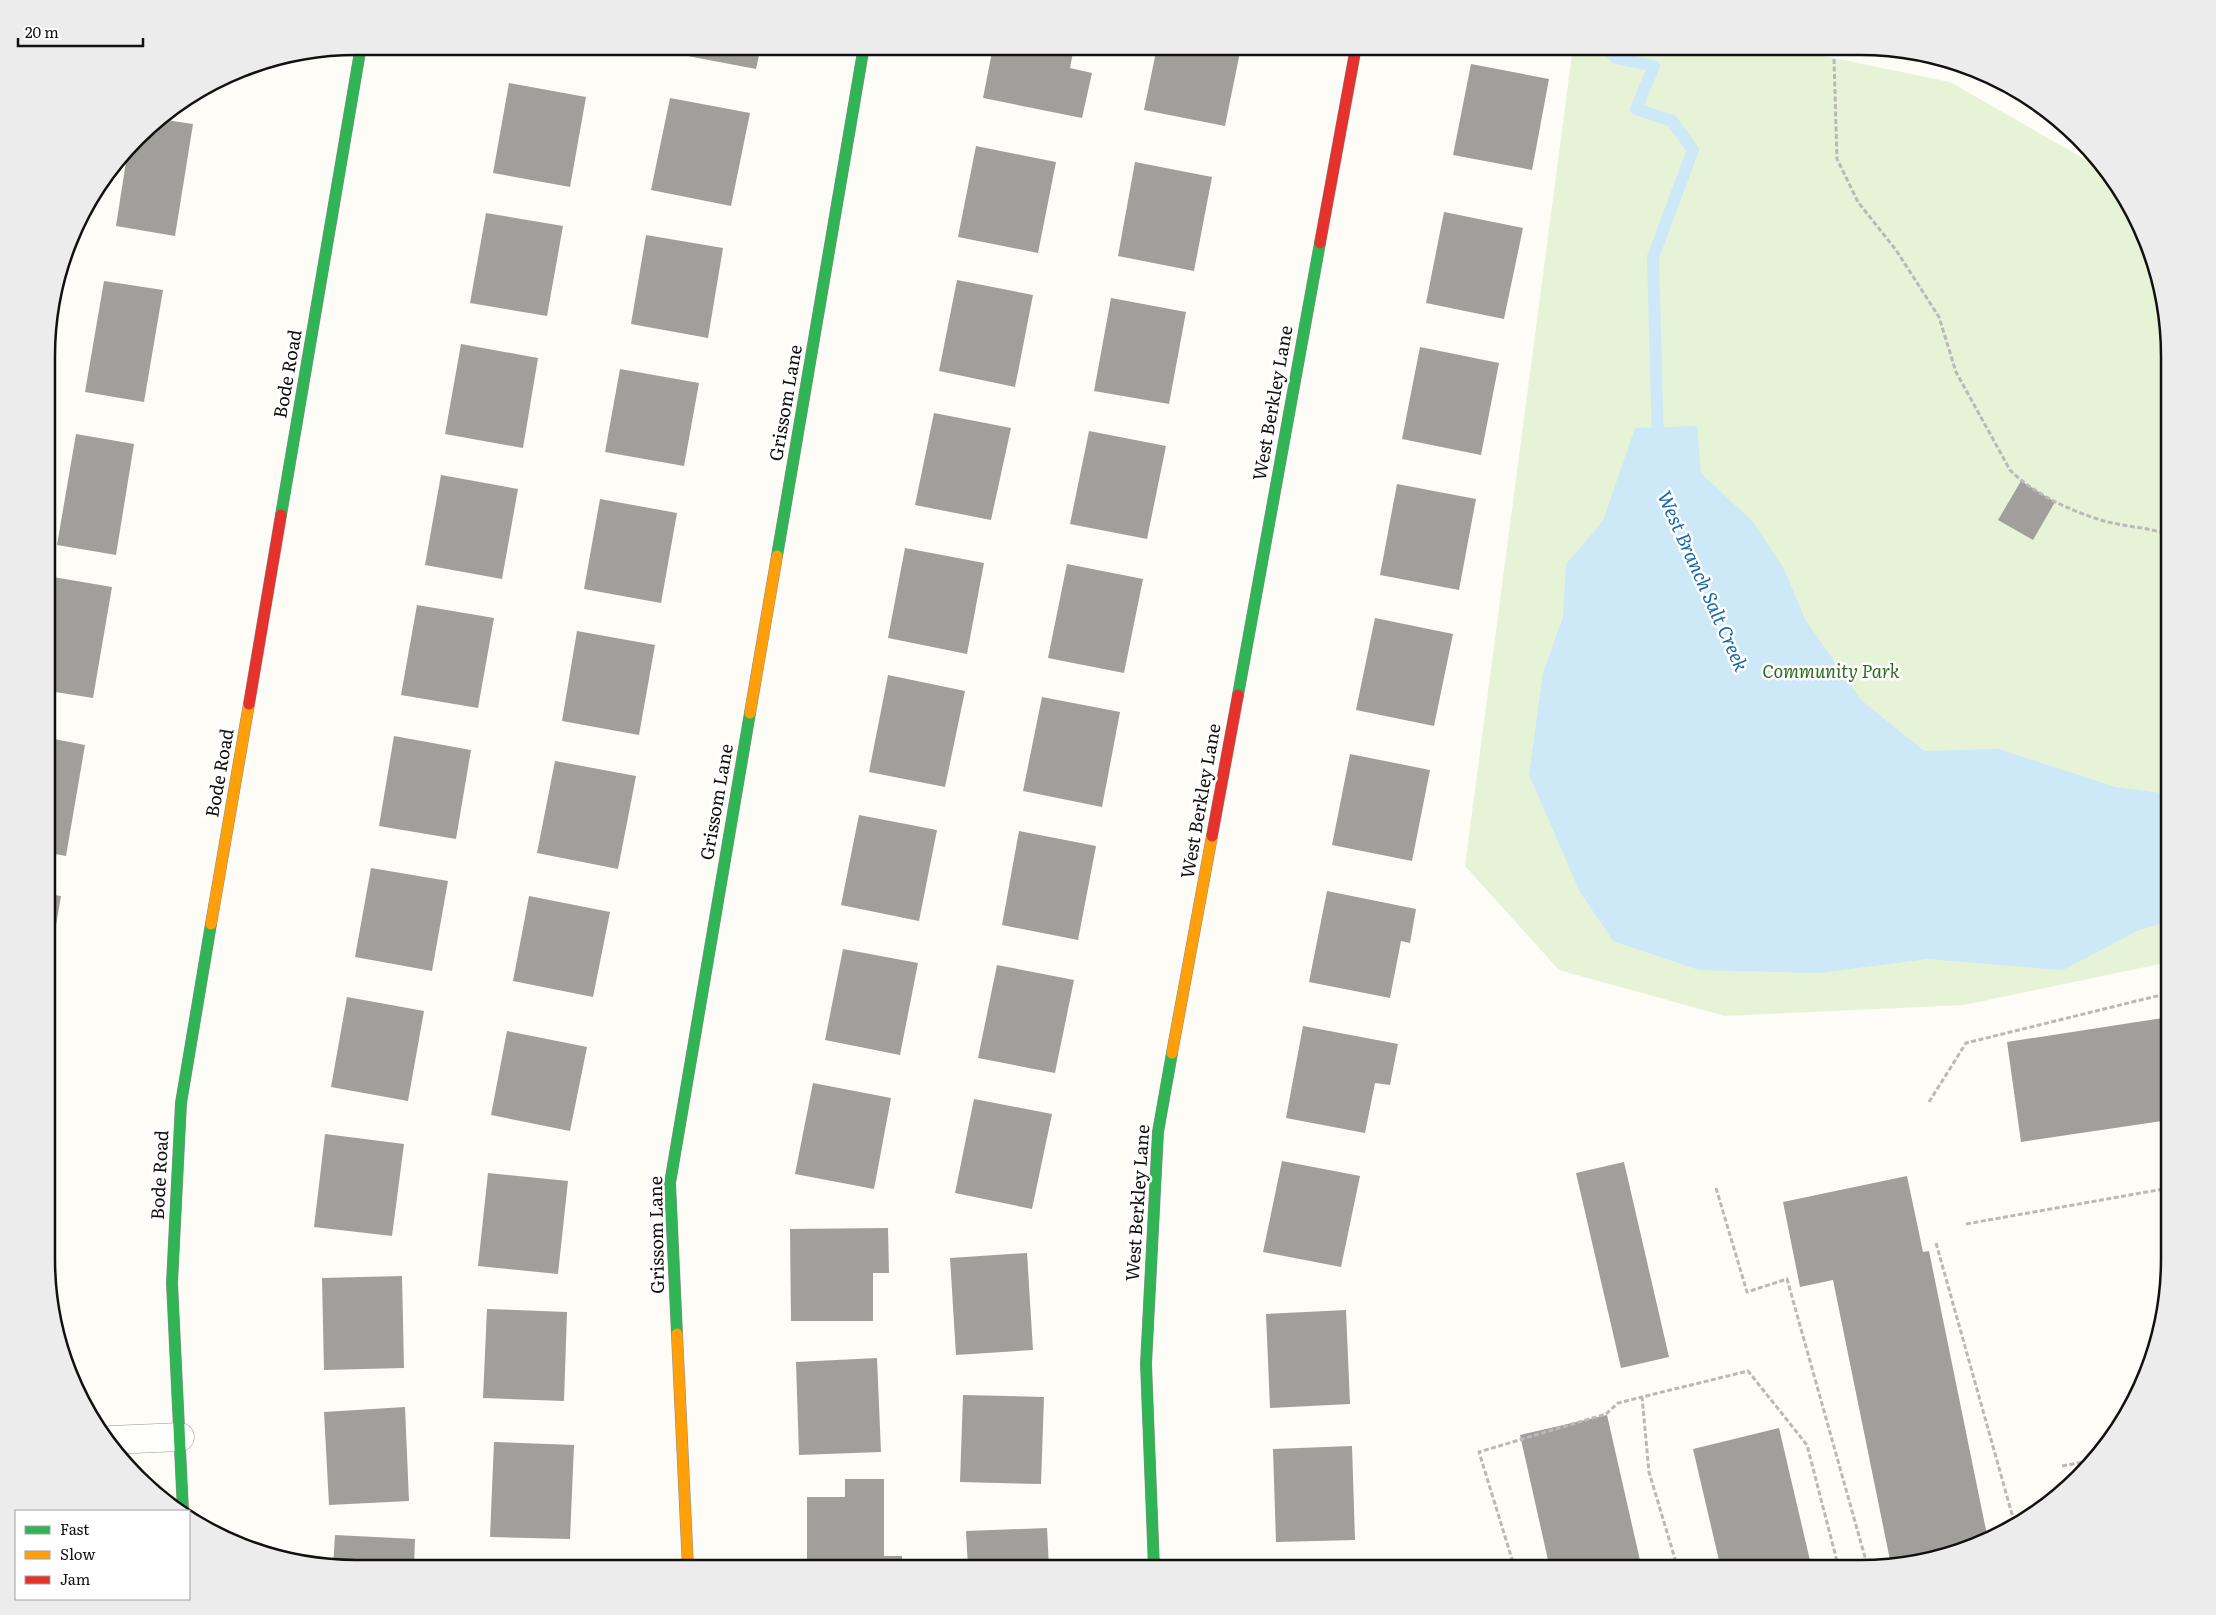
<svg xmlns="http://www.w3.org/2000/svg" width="2216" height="1615" font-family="Literata,serif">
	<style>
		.green { fill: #e7f3d7 }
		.water { fill: #cde8f7 }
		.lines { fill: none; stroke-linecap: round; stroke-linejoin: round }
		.stream { stroke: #cde8f7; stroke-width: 12 }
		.building { fill: #a19f9c }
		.street-casing { stroke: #979795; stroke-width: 29 }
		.fast-casing { stroke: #8e8d8b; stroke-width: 12 }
		.slow-casing { stroke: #8e8d8b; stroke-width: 12 }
		.jam-casing { stroke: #8e8d8b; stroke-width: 12 }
		.path { stroke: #b9b9b8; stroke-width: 3; stroke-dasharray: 5 2.5; stroke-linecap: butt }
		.street { stroke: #fffffe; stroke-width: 28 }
		.fast { stroke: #30b455; stroke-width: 11 }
		.slow { stroke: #ff9f0a; stroke-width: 11 }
		.jam { stroke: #e5322d; stroke-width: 11 }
		.labels { text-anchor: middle; stroke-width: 5; stroke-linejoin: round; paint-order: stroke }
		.street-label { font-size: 18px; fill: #111; stroke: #fff }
		.park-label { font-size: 18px; font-style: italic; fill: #2f6b1f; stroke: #fff }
		.water-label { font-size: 19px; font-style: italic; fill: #1768a6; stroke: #fff }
		.rim { fill: none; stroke: #111; stroke-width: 2.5 }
	</style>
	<rect width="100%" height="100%" fill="#fdfcf7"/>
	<path class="green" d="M 1573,47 L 1780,47 L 1950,82 L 2109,173 L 2138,219 L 2169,336 L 2169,962 L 1964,1005 L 1725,1016 L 1559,970 L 1465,866 Z"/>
	<path class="water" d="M 1697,426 L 1701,473 L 1753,522 L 1784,569 L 1805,619 L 1861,700 L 1924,751 L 1999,749 L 2115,787 L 2169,794 L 2169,921 L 2139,930 L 2063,970 L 1927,959 L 1819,973 L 1699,970 L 1613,941 L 1580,892 L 1529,775 L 1543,673 L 1563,617 L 1566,564 L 1603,521 L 1635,428 Z"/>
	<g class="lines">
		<path class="stream" d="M 1604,47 L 1616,58 L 1654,66 L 1636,109 L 1672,121 L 1693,150 L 1653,257 L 1658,443"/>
	</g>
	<g class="building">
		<path d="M 537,46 L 591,46 L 589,56 Z"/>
		<path d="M 678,46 L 761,46 L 756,69 L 677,54 Z"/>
		<path d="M 993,47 L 1074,47 L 1070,68 L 1092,73 L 1082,118 L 983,98 Z"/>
		<path d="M 1157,47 L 1241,47 L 1225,126 L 1144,110 Z"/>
		<path d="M 1471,64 L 1549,79 L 1532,170 L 1453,155 Z"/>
		<path d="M 509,83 L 586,97 L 570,187 L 493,173 Z"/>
		<path d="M 670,98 L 750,113 L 731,206 L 651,190 Z"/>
		<path d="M 159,119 L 193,124 L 175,236 L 116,226 L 127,155 L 152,123 Z"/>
		<path d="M 976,146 L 1056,162 L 1038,253 L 958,237 Z"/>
		<path d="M 1135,162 L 1212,177 L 1194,271 L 1118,256 Z"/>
		<path d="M 1444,212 L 1523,228 L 1504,319 L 1426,303 Z"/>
		<path d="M 486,213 L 563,226 L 547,316 L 470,303 Z"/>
		<path d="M 646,235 L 723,248 L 708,338 L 631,324 Z"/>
		<path d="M 957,280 L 1033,295 L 1015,387 L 939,371 Z"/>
		<path d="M 104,281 L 163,290 L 144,402 L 85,392 Z"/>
		<path d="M 1111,298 L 1186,312 L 1169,404 L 1094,391 Z"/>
		<path d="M 461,344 L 538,358 L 523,448 L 445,434 Z"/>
		<path d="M 1420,347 L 1499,363 L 1481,455 L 1402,439 Z"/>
		<path d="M 620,369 L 699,383 L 684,466 L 605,452 Z"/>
		<path d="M 934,413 L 1011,428 L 991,520 L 915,505 Z"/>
		<path d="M 1089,431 L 1166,446 L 1147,539 L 1070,524 Z"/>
		<path d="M 76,434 L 134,444 L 116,555 L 57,545 Z"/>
		<path d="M 441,475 L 518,489 L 502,579 L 425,565 Z"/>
		<path d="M 2021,481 L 2055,502 L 2033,540 L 1998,520 Z"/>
		<path d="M 1397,484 L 1476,499 L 1459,590 L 1380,575 Z"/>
		<path d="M 600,499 L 677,513 L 661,603 L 584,589 Z"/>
		<path d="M 905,548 L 984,563 L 967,654 L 888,638 Z"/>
		<path d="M 1067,564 L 1143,579 L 1124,673 L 1048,658 Z"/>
		<path d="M 53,577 L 112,587 L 93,698 L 49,691 L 49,603 Z"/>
		<path d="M 417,605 L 494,618 L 478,708 L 401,695 Z"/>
		<path d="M 1375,618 L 1453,634 L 1434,726 L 1356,710 Z"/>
		<path d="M 577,631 L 655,645 L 639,735 L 562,721 Z"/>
		<path d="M 888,675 L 965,691 L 945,787 L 869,772 Z"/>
		<path d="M 1042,697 L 1120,712 L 1102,807 L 1023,791 Z"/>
		<path d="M 394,736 L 471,750 L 456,839 L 379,826 Z"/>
		<path d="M 49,738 L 85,745 L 66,856 L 49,853 Z"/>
		<path d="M 1350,754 L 1430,770 L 1412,861 L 1332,845 Z"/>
		<path d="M 555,761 L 636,776 L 618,869 L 537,853 Z"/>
		<path d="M 859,815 L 937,830 L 919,921 L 841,905 Z"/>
		<path d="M 1019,831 L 1096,846 L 1078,940 L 1002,925 Z"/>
		<path d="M 371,868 L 448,881 L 432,971 L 355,957 Z"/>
		<path d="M 1327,891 L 1416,909 L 1410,943 L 1401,941 L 1390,998 L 1309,982 Z"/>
		<path d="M 49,894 L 61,896 L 50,960 L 49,960 Z"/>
		<path d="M 529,896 L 610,912 L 593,997 L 513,981 Z"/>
		<path d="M 843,949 L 918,963 L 900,1055 L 825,1040 Z"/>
		<path d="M 997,965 L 1074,980 L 1055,1073 L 978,1058 Z"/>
		<path d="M 347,997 L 424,1011 L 408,1101 L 331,1087 Z"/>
		<path d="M 2169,1017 L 2169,1120 L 2021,1142 L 2007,1042 Z"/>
		<path d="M 1303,1026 L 1398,1044 L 1390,1085 L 1375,1083 L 1365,1133 L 1286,1118 Z"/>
		<path d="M 507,1031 L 587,1047 L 570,1131 L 491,1115 Z"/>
		<path d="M 813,1083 L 891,1098 L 874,1189 L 795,1174 Z"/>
		<path d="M 974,1099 L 1052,1114 L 1032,1209 L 955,1193 Z"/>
		<path d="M 325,1134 L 404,1144 L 392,1236 L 314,1227 Z"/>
		<path d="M 1282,1161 L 1360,1176 L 1341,1267 L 1263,1252 Z"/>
		<path d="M 1624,1162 L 1669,1357 L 1621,1368 L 1576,1173 Z"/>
		<path d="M 488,1173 L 568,1181 L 558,1274 L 478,1266 Z"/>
		<path d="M 1907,1176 L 1923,1252 L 1929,1251 L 1988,1540 L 1940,1558 L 1891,1565 L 1833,1280 L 1800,1287 L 1783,1202 Z"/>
		<path d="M 888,1228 L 889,1273 L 873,1273 L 873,1321 L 791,1321 L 790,1229 Z"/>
		<path d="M 1027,1253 L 1033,1350 L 956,1355 L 950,1258 Z"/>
		<path d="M 402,1276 L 404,1368 L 324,1370 L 322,1278 Z"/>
		<path d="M 487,1309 L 567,1312 L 564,1401 L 483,1398 Z"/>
		<path d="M 1346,1310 L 1350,1404 L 1270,1408 L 1266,1314 Z"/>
		<path d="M 877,1358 L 881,1452 L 799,1455 L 796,1362 Z"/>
		<path d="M 963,1395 L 1044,1397 L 1041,1484 L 960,1482 Z"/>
		<path d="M 405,1407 L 409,1501 L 329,1505 L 324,1412 Z"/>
		<path d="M 1607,1415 L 1642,1569 L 1550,1569 L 1520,1435 Z"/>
		<path d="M 1779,1428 L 1812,1569 L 1721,1569 L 1693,1449 Z"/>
		<path d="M 494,1442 L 574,1445 L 570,1539 L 490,1537 Z"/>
		<path d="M 1352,1446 L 1355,1540 L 1276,1542 L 1273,1449 Z"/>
		<path d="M 845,1479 L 884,1479 L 884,1556 L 902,1556 L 902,1568 L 807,1568 L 807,1497 L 845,1497 Z"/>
		<path d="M 1047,1528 L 1049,1568 L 968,1568 L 966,1531 Z"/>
		<path d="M 335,1535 L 415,1539 L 414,1568 L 333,1567 Z"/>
	</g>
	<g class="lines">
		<g class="street-casing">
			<path id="street" d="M 111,1440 L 180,1437"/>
		</g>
		<g class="fast-casing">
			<g id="fast">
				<path d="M 281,515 L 361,46"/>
				<path d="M 777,556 L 864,46"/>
				<path d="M 1238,695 L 1320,243"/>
				<path d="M 677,1334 L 670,1183 L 750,713"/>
				<path d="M 183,1511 L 172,1283 L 181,1103 L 211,924"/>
				<path d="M 1154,1568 L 1146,1364 L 1158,1132 L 1172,1053"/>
			</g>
		</g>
		<g class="slow-casing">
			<g id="slow">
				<path d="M 750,713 L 777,556"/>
				<path d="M 211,924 L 249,704"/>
				<path d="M 1172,1053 L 1212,836"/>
				<path d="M 677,1334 L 688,1568"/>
			</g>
		</g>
		<g class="jam-casing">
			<g id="jam">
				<path d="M 1320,243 L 1356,47"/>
				<path d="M 249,704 L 281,515"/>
				<path d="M 1212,836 L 1238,695"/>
			</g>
		</g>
		<g class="path">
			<path d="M 1834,59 L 1837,159 L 1858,202 L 1896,250 L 1939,317 L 1956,372 L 2010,470 C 2035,495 2071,511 2104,521 C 2126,527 2148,527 2169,535"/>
			<path d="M 1929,1102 L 1966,1043 L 2169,993"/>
			<path d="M 1716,1188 L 1747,1292 L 1787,1279 L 1868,1568"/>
			<path d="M 1966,1224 L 2169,1188"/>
			<path d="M 1936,1243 L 2015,1525"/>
			<path d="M 2062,1466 L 2094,1460"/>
			<path d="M 1515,1569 L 1479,1452 L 1606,1414 L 1618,1403 L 1642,1397"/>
			<path d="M 1678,1569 L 1649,1472 L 1642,1397 L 1748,1371 L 1807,1445 L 1839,1569"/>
		</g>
		<use href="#street" class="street"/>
		<use href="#fast" class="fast"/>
		<use href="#slow" class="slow"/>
		<use href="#jam" class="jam"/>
	</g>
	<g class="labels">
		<g class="street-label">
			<text transform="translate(288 374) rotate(-80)" y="6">Bode Road</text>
			<text transform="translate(786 403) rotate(-80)" y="6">Grissom Lane</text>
			<text transform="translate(1273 403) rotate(-80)" y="6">West Berkley Lane</text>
			<text transform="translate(220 773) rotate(-80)" y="6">Bode Road</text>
			<text transform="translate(1201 801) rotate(-80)" y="6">West Berkley Lane</text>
			<text transform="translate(717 802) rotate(-80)" y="6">Grissom Lane</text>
			<text transform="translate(160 1175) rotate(-87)" y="6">Bode Road</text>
			<text transform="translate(1138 1203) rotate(-86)" y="6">West Berkley Lane</text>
			<text transform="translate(657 1235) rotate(-91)" y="6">Grissom Lane</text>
		</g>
		<g class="park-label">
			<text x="1831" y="678">Community Park</text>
		</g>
		<g class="water-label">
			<text transform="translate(1703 581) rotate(66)" y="7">West Branch Salt Creek</text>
		</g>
	</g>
	<path d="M0 0H2216V1615H0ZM356 55H1860A301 301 0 0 1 2161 356V1259A301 301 0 0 1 1860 1560H356A301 301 0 0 1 55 1259V356A301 301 0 0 1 356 55Z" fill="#ececec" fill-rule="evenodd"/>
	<path class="rim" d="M356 55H1860A301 301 0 0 1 2161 356V1259A301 301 0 0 1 1860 1560H356A301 301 0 0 1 55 1259V356A301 301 0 0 1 356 55Z"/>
	<rect x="15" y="1510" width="175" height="90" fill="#ffffff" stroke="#a0a0a0"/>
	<rect x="25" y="1526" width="25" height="8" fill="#30b455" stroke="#a0a0a0"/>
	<text x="60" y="1535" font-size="15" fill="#111111">Fast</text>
	<rect x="25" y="1551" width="25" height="8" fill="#ff9f0a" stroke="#a0a0a0"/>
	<text x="60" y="1560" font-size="15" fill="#111111">Slow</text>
	<rect x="25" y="1576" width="25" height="8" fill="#e5322d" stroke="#a0a0a0"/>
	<text x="60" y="1585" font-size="15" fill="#111111">Jam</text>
	<path d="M18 38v8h125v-8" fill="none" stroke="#111111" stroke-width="2.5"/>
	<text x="25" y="38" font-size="15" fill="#111111" stroke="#ffffff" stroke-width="4" paint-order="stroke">20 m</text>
</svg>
